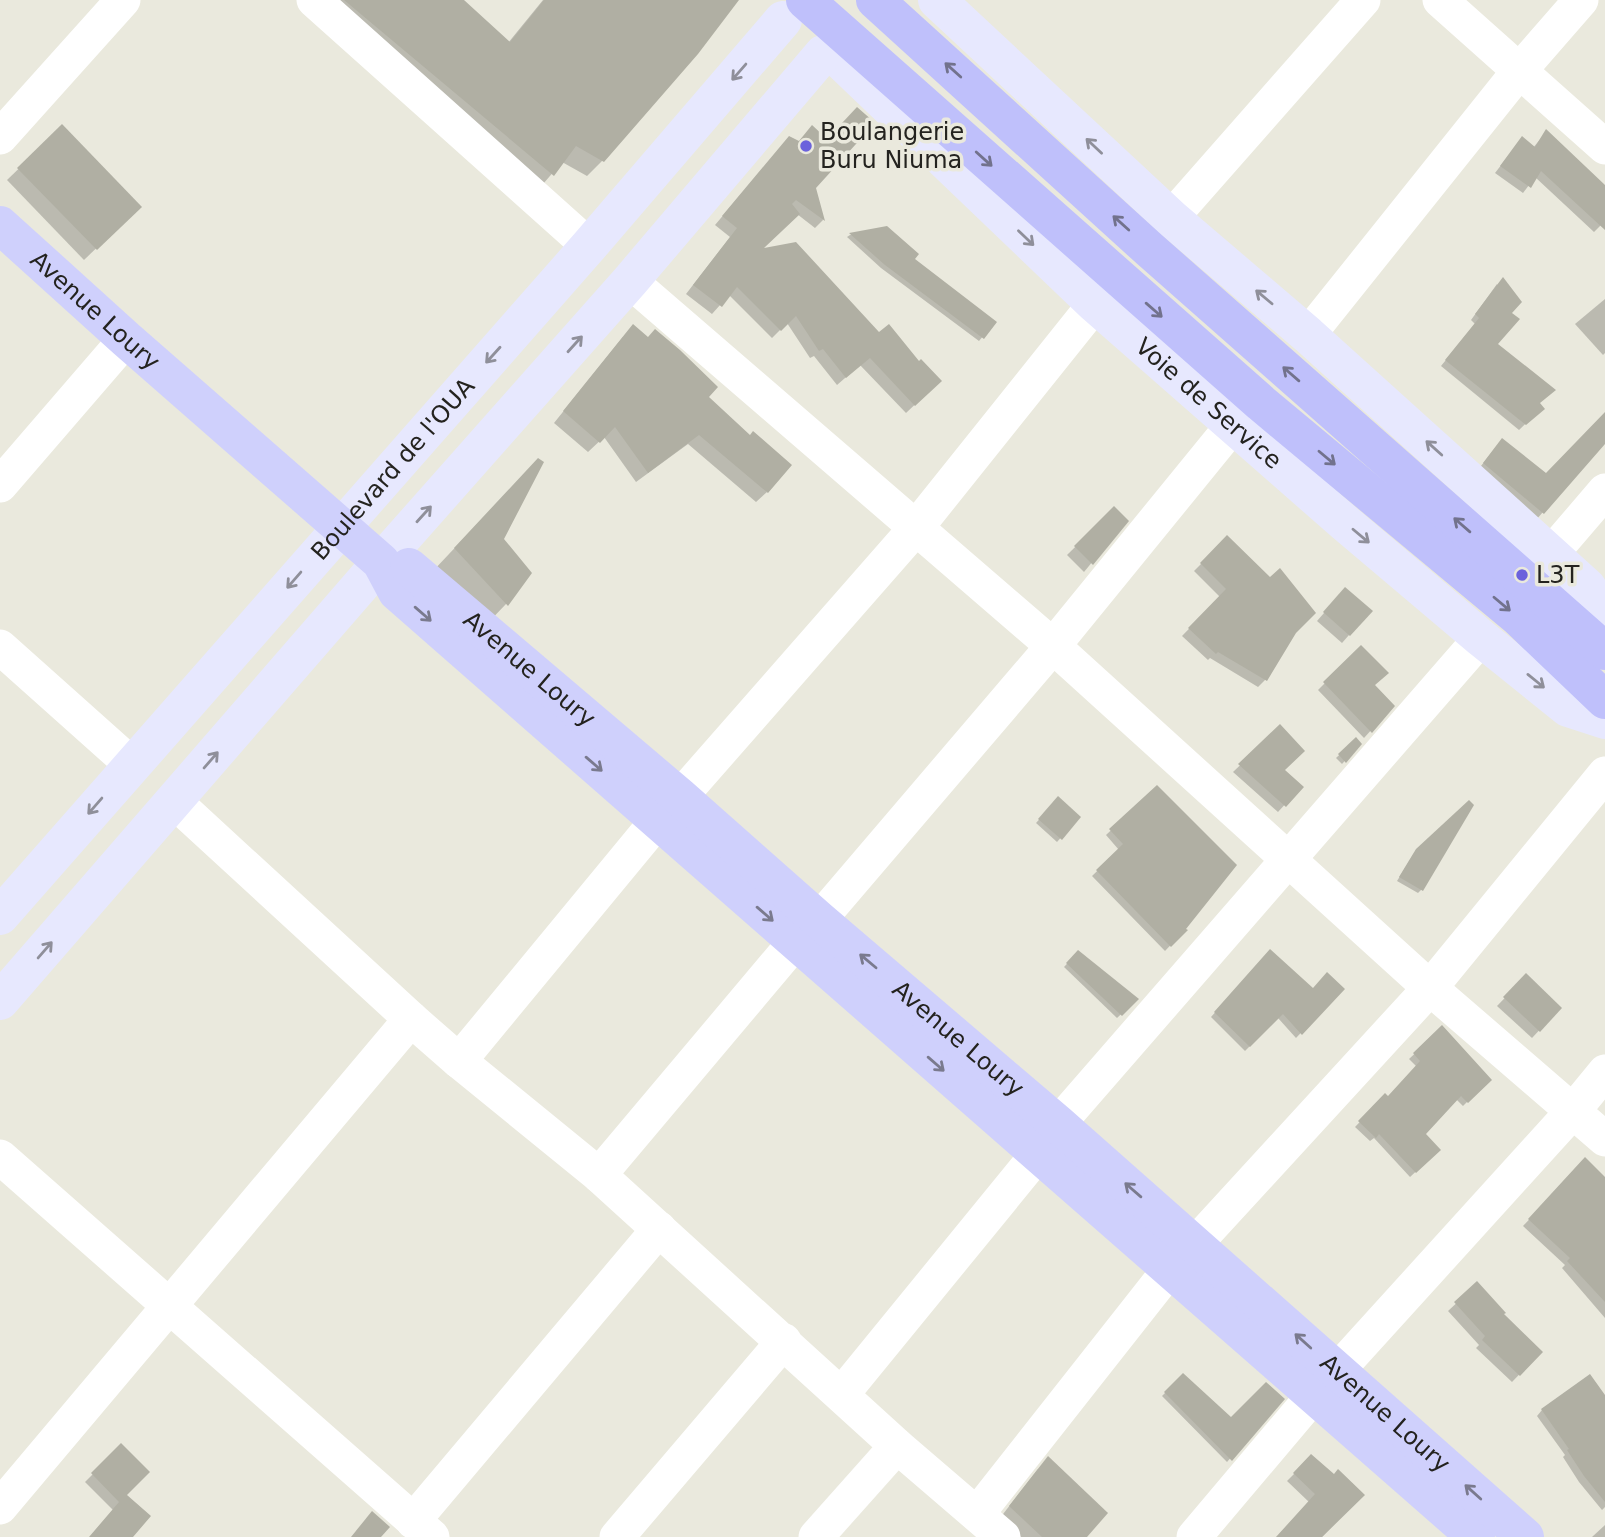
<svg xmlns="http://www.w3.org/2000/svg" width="1605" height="1537" font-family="'DejaVu Sans',sans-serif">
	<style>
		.shadow { fill: #0003 }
		.building { fill: #b0afa3 }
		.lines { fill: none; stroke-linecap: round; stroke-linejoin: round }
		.minor { stroke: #fff; stroke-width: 35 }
		.secondary { stroke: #e7e8fe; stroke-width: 38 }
		.primary { stroke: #cfd0fc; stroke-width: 38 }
		.trunk { stroke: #bfc0fb; stroke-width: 38 }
		.oneway { stroke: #72728d }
		.oneway2 { stroke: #8f8f9a }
		.oneway3 { stroke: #7a7a8e }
		.poi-dot { fill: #6b62dc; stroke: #eae9dd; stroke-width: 2.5 }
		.labels { text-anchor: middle; stroke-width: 7; stroke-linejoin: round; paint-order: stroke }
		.poi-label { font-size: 24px; fill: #24231f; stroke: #eae9dd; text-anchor: start }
		.street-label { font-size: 24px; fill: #24231f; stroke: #eae9dd }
	</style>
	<rect width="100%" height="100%" fill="#eae9dd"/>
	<g class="shadow">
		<path d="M 309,0 L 461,0 L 508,43 L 543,0 L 721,0 L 602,161 L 587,176 L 562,162 L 537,191 Z"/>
		<path d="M 62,127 L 139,207 L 84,260 L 7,180 Z"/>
		<path d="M 1546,132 L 1605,187 L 1605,221 L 1594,232 L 1535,177 L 1523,193 L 1495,173 L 1522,138 L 1533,148 Z"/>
		<path d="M 781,147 L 814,188 L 823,220 L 815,228 L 797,214 L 759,251 L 879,334 L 940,381 L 906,413 L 860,365 L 837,385 L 814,356 L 810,358 L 787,323 L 772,338 L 729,295 L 712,314 L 686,294 L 730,237 L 715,225 Z"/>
		<path d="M 887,228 L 912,259 L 995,322 L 979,341 L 881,268 L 847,237 L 850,235 Z"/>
		<path d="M 1497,284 L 1509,313 L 1495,344 L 1542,408 L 1519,430 L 1441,366 L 1475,324 L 1471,320 Z"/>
		<path d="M 1605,299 L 1605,353 L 1603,355 L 1575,324 Z"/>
		<path d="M 623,337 L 707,397 L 767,492 L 756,502 L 688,444 L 636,482 L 604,437 L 588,452 L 554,423 Z"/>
		<path d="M 1496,447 L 1546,475 L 1592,456 L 1536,520 L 1477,471 Z"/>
		<path d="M 516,483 L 502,539 L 530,573 L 506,604 L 484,627 L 432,572 Z"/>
		<path d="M 1114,509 L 1126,521 L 1084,572 L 1067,555 Z"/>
		<path d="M 1227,538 L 1294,632 L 1265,680 L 1258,687 L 1210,658 L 1208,660 L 1182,636 L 1220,597 L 1194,571 Z"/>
		<path d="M 1338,597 L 1349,635 L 1342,643 L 1317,621 Z"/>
		<path d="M 1361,647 L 1373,685 L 1393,706 L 1364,738 L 1318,690 Z"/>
		<path d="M 1280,727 L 1282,770 L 1301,787 L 1278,812 L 1233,772 Z"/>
		<path d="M 1355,740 L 1360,744 L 1342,764 L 1336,758 Z"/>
		<path d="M 1157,787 L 1185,930 L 1165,951 L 1092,876 L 1119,850 L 1106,835 Z"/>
		<path d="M 1058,799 L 1079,817 L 1057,842 L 1036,823 Z"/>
		<path d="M 1471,805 L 1421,890 L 1418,893 L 1397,881 L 1413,855 Z"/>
		<path d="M 1270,951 L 1312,990 L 1343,989 L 1296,1038 L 1278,1018 L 1245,1051 L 1211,1017 Z"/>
		<path d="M 1078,952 L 1137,999 L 1117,1018 L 1064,967 Z"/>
		<path d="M 1526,976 L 1560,1008 L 1532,1038 L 1497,1006 Z"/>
		<path d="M 1442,1028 L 1489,1080 L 1463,1106 L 1456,1099 L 1424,1134 L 1439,1150 L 1410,1177 L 1374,1138 L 1370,1141 L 1355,1127 L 1385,1096 L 1388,1099 L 1417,1067 L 1409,1059 Z"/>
		<path d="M 1585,1160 L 1605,1179 L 1605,1318 L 1562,1268 L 1565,1265 L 1523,1226 Z"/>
		<path d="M 1477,1284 L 1501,1314 L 1541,1352 L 1512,1382 L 1476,1348 L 1479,1345 L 1448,1311 Z"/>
		<path d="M 1183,1375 L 1231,1419 L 1282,1399 L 1227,1462 L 1162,1396 Z"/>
		<path d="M 1605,1398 L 1605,1507 L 1602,1510 L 1579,1482 L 1563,1457 L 1565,1455 L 1537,1416 L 1542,1410 Z"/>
		<path d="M 121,1446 L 130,1537 L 90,1537 L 113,1510 L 85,1482 Z"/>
		<path d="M 1311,1457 L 1334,1476 L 1362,1495 L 1322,1537 L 1277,1537 L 1309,1502 L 1287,1481 Z"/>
		<path d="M 1038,1469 L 1084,1537 L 1021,1537 L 1000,1518 Z"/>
		<path d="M 1605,1525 L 1605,1537 L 1592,1537 Z"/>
	</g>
	<g class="building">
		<path d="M 344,0 L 464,0 L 510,42 L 544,0 L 739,0 L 698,54 L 604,162 L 576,146 L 554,176 Z"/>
		<path d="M 857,107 L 873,121 L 864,131 L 866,133 L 816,188 L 825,221 L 796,200 L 792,204 L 800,214 L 764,248 L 796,242 L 879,332 L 889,324 L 919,361 L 921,359 L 942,381 L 915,406 L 870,358 L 846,378 L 823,349 L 819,351 L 796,316 L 781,331 L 737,287 L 722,307 L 693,285 L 737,228 L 722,216 L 789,136 L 799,141 L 812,125 L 827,139 Z"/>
		<path d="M 62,124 L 142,207 L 97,250 L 17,168 Z"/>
		<path d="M 1546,129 L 1605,185 L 1605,230 L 1541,171 L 1531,188 L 1500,166 L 1522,136 L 1535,147 Z"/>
		<path d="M 887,226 L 919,254 L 915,259 L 997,322 L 984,339 L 885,265 L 849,233 Z"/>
		<path d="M 1503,277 L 1522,302 L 1512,313 L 1520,319 L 1498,344 L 1556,390 L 1540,403 L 1545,409 L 1526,425 L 1445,360 L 1479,318 L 1475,314 Z"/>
		<path d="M 633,324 L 648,337 L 655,329 L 680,350 L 718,387 L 709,397 L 750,435 L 753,431 L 792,465 L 768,493 L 699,435 L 648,473 L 615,427 L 600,443 L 563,411 Z"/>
		<path d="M 1605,412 L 1605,444 L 1544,514 L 1483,463 L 1502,438 L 1546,473 Z"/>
		<path d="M 538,458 L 544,462 L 504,539 L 532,573 L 508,606 L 454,548 Z"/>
		<path d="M 1114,506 L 1129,521 L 1093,565 L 1074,546 Z"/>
		<path d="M 1227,535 L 1270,577 L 1280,568 L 1316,613 L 1296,633 L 1267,681 L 1218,652 L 1216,654 L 1188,628 L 1226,589 L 1200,563 Z"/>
		<path d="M 1345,587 L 1373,611 L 1350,636 L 1323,612 Z"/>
		<path d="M 1361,645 L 1389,673 L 1375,685 L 1395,706 L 1372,733 L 1323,682 Z"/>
		<path d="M 1280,724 L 1305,751 L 1285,770 L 1304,787 L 1286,807 L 1238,764 Z"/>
		<path d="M 1356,737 L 1362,744 L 1346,763 L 1338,754 Z"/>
		<path d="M 1157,785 L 1237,865 L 1186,929 L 1188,930 L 1171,947 L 1096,870 L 1123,844 L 1109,829 Z"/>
		<path d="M 1058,796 L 1081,817 L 1062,840 L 1038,819 Z"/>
		<path d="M 1469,800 L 1474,805 L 1423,891 L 1399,877 L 1416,849 Z"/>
		<path d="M 1270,949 L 1313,988 L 1327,972 L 1345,989 L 1302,1035 L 1283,1014 L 1250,1047 L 1214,1012 Z"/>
		<path d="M 1078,950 L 1139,999 L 1122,1016 L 1066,963 Z"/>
		<path d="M 1526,973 L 1562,1008 L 1540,1032 L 1503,997 Z"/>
		<path d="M 1442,1025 L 1492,1080 L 1468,1103 L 1461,1096 L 1426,1134 L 1441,1150 L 1416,1173 L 1379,1134 L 1376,1138 L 1358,1121 L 1385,1093 L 1388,1096 L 1420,1061 L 1413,1053 Z"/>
		<path d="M 1585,1157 L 1605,1177 L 1605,1302 L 1567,1261 L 1570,1258 L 1528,1219 Z"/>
		<path d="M 1477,1281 L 1506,1313 L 1504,1314 L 1543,1352 L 1520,1376 L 1482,1340 L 1485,1336 L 1454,1302 Z"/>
		<path d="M 1183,1373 L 1231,1417 L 1266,1382 L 1285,1399 L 1232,1461 L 1164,1392 Z"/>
		<path d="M 1590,1374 L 1605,1395 L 1605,1502 L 1584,1476 L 1567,1450 L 1569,1449 L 1541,1409 Z"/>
		<path d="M 121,1443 L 150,1472 L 127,1495 L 151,1516 L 133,1537 L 89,1537 L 119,1502 L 91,1473 Z"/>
		<path d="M 1311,1454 L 1334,1474 L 1338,1469 L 1365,1495 L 1322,1537 L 1276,1537 L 1315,1494 L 1293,1473 Z"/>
		<path d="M 1048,1456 L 1108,1513 L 1087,1537 L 1042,1537 L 1009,1506 Z"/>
		<path d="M 372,1511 L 390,1527 L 381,1537 L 351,1537 Z"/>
	</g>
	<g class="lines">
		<g class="minor">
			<path d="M 314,0 L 589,246"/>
			<path d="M 1440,0 L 1605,147"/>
			<path d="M 0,137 L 123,0"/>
			<path d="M 1171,218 L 1363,0"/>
			<path d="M 630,281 L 1053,646 L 1430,988 L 1605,1139"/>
			<path d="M 1308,335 L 1520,70 L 1581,0"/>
			<path d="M 0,485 L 126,339"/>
			<path d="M 1551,554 L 1605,491"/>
			<path d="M 0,647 L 131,764"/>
			<path d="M 680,797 L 915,529 L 1095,304"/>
			<path d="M 175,802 L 411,1019 L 459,1061 L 599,1175 L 897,1446 L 1003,1537"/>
			<path d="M 819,920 L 1053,646 L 1233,425"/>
			<path d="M 459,1061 L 658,820"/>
			<path d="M 1058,1124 L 1481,638"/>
			<path d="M 0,1157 L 432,1537"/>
			<path d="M 599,1175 L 796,941"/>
			<path d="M 1195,1244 L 1430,988 L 1605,774"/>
			<path d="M 1337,1371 L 1573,1111 L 1605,1072"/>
			<path d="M 842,1394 L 1038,1154"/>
			<path d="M 0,1507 L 411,1019"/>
			<path d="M 977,1514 L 1170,1269"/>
			<path d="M 413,1521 L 659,1229"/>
			<path d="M 617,1537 L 784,1341"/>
			<path d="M 816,1537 L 897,1446"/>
			<path d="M 1194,1537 L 1314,1395"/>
		</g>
		<g class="secondary">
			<path d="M 937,0 L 1171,218 L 1308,335 L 1587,587 L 1605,615"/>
			<path id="s1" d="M 835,55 L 1095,304 L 1345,523 L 1481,638 L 1568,708 L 1605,720"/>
			<path id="s2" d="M 0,916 L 589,246 L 783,20"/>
			<path d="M 0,1001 L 381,562 L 630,281 L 823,54"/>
		</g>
		<g class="primary">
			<path id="s3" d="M 0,225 L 126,339 L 381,562 L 397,592 L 1476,1537"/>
			<path id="s4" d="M 409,567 L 680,797 L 819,920 L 1058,1124 L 1525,1537"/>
		</g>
		<g class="trunk">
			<path d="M 805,0 L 1261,403 L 1519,618 L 1605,700"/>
			<path d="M 875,0 L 1149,249 L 1605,651"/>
		</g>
	</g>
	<defs><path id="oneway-shaft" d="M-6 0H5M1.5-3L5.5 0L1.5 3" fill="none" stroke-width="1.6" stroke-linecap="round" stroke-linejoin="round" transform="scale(1.75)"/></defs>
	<g class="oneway">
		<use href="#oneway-shaft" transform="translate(953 70) rotate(-138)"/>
		<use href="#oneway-shaft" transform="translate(984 159) rotate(42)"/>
		<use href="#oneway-shaft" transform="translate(1121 223) rotate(-138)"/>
		<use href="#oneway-shaft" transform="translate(1154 310) rotate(41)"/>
		<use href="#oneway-shaft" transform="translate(1291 374) rotate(-139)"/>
		<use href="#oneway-shaft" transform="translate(1327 458) rotate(40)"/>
		<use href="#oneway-shaft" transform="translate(1462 525) rotate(-139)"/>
		<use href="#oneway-shaft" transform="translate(1502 604) rotate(40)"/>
	</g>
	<g class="oneway2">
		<use href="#oneway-shaft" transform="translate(739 72) rotate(131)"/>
		<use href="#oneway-shaft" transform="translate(1094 146) rotate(-137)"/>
		<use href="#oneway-shaft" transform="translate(1026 238) rotate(44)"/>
		<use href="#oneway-shaft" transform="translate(1264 297) rotate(-140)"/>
		<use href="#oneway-shaft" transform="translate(575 344) rotate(-48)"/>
		<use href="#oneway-shaft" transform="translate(493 355) rotate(132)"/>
		<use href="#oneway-shaft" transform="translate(1434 448) rotate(-138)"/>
		<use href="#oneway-shaft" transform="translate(424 514) rotate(-48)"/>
		<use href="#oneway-shaft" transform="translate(1361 536) rotate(40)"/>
		<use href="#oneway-shaft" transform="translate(294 580) rotate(131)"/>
		<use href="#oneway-shaft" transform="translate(1536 681) rotate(39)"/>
		<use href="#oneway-shaft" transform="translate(211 760) rotate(-49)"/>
		<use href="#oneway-shaft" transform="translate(95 806) rotate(131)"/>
		<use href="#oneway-shaft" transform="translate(45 950) rotate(-49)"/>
	</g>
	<g class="oneway3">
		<use href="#oneway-shaft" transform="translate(423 614) rotate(41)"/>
		<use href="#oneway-shaft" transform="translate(594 764) rotate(41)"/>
		<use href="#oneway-shaft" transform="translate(765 914) rotate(41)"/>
		<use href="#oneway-shaft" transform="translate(868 961) rotate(-140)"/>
		<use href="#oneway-shaft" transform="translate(936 1064) rotate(41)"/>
		<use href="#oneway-shaft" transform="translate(1133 1190) rotate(-139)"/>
		<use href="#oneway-shaft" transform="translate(1303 1341) rotate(-138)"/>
		<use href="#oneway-shaft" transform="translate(1473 1492) rotate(-138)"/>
	</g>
	<g class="poi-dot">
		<circle cx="806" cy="146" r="7"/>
		<circle cx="1522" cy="575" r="7"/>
	</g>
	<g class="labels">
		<g class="poi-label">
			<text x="820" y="140">Boulangerie<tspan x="820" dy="28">Buru Niuma</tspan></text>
			<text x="1536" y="583">L3T</text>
		</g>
		<g class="street-label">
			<text dy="8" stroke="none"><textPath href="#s3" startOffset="128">Avenue Loury</textPath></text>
			<text dy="8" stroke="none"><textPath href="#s1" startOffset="511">Voie de Service</textPath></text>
			<text dy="8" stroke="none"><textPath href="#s2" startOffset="595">Boulevard de l'OUA</textPath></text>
			<text dy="8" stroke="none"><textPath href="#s4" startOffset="158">Avenue Loury</textPath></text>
			<text dy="8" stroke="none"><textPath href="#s4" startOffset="724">Avenue Loury</textPath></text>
			<text dy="8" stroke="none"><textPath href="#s4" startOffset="1292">Avenue Loury</textPath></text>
		</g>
	</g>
</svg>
